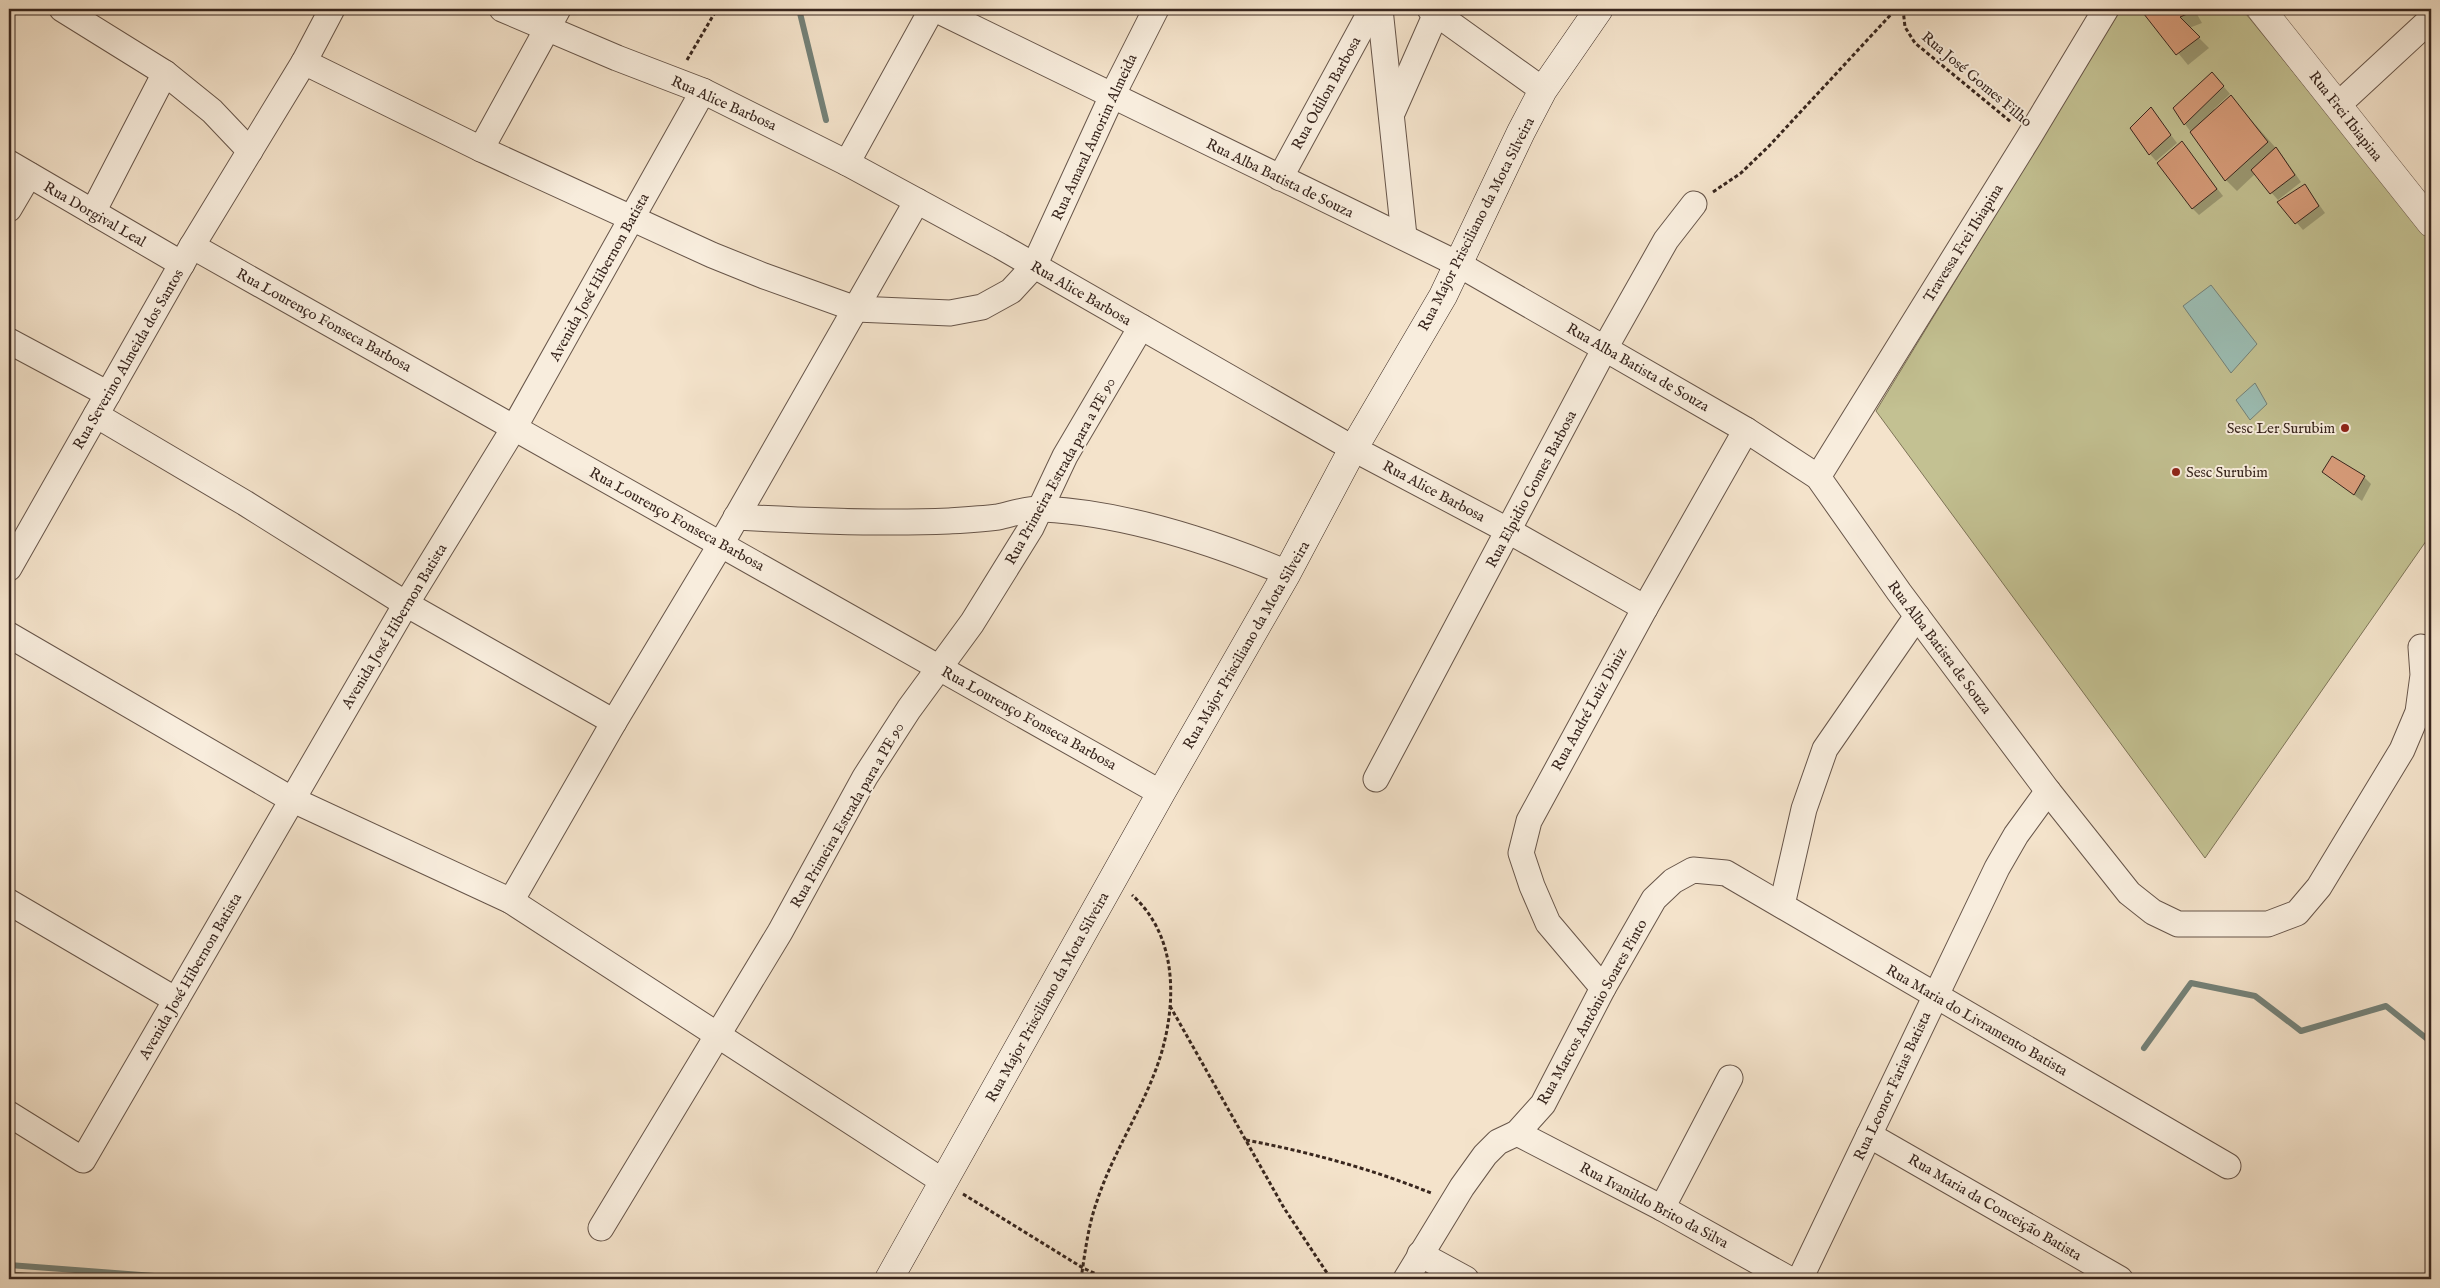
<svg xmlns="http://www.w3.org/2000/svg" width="2440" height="1288" font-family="'IM FELL English',serif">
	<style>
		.green { fill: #c3c192; stroke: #7e7458 }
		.water { fill: #9cbeb4; stroke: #748178 }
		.shadow { fill: #0003 }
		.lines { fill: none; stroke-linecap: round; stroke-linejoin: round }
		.stream { stroke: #748178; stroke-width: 6 }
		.building { fill: #d89d7b; stroke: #38261e }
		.minor-casing { stroke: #675549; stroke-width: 27 }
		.tertiary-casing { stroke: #675549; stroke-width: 29 }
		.secondary-casing { stroke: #38261e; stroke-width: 29 }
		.path { stroke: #38261e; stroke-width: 3; stroke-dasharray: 4 2.5; stroke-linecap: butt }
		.minor { stroke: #f8eddd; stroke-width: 25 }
		.tertiary { stroke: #f8eddd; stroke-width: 28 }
		.secondary { stroke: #f8eddd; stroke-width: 28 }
		.poi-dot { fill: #8f2418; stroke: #f8eddd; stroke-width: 2 }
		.labels { text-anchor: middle; stroke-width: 4; stroke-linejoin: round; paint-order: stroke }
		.street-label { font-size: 15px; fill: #38261e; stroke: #f8eddd }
		.poi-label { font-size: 15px; fill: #38261e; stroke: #f8eddd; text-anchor: end }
	</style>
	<rect width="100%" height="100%" fill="#f4e3cb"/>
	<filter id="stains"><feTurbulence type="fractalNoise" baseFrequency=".004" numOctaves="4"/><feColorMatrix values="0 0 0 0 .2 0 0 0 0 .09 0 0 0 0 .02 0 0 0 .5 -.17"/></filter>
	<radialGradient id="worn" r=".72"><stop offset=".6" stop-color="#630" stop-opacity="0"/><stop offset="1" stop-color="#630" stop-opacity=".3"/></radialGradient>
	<g class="green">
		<path d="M 2121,9 L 2242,9 L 2431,241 L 2431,534 L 2205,858 L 1876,411 Z"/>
		<path d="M 9,1272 L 118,1279 L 9,1279 Z"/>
	</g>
	<g class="water">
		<path d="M 2211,285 L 2257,344 L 2231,373 L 2183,306 Z"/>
		<path d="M 2255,383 L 2267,404 L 2250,420 L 2236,400 Z"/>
	</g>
	<g class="shadow">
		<path d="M 2142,9 L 2194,9 L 2202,23 L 2189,28 L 2209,48 L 2188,65 Z"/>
		<path d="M 2219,81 L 2230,94 L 2214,109 L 2216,111 L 2231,97 L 2282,155 L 2301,182 L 2278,200 L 2255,174 L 2237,191 L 2226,180 L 2185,124 Z"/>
		<path d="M 2151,109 L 2177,143 L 2156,161 L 2150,154 Z"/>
		<path d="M 2182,143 L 2223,196 L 2199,215 L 2192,208 Z"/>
		<path d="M 2305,185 L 2325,213 L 2303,230 L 2279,202 Z"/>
		<path d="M 2324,472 L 2364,477 L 2371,484 L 2362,501 Z"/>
	</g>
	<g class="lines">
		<g class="stream">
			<path d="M 799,9 L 826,120"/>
			<path d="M 2144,1048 L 2191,983 L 2255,996 L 2301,1031 L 2386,1006 L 2431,1042"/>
			<path d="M 9,1265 L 194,1279"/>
		</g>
	</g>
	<g class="building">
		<path d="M 2140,9 L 2190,9 L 2192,12 L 2180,17 L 2200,37 L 2176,55 Z"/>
		<path d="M 2212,72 L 2224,86 L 2184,125 L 2173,108 Z"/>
		<path d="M 2231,95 L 2268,142 L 2225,181 L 2190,132 Z"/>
		<path d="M 2151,107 L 2171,135 L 2149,155 L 2130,128 Z"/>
		<path d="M 2182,141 L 2217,189 L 2192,209 L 2157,163 Z"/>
		<path d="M 2276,147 L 2295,175 L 2270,194 L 2251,170 Z"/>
		<path d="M 2305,184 L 2319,206 L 2295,224 L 2277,202 Z"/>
		<path d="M 2332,456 L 2365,476 L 2354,495 L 2322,472 Z"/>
	</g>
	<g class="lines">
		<g class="minor-casing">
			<g id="minor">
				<path d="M 62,9 L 165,73 L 212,111 L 250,151"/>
				<path d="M 502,9 L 617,58 L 703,91 L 847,163 L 1000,246 L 1354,449 L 1509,531 L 1645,608"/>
				<path d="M 935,9 L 1458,264 L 1746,430 L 1818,477 L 1899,592 L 2048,791 L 2129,893 L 2153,912 L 2178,924 L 2268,924 L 2297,913 L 2319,887 L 2402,750 L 2418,712 L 2423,675 L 2421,647"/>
				<path d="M 1380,9 L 1404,236"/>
				<path d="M 1430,9 L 1543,90"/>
				<path d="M 304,62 L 481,149 L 712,255 L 764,276 L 856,309 L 950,313 L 982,307 L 1011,291 L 1034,266 L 1112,96 L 1156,9"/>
				<path d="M 2338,105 L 2431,19"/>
				<path d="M 1393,111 L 1438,9"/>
				<path d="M 481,149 L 558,9"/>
				<path d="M 9,163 L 182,264"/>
				<path d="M 847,163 L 932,9"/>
				<path d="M 1280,178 L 1372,9"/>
				<path d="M 9,209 L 29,175"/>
				<path d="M 93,212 L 165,73"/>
				<path d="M 192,246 L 1161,793"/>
				<path d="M 9,341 L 108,394"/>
				<path d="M 96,415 L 245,503 L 406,604 L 614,722"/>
				<path d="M 1818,477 L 2029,137 L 2106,9"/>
				<path d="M 736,517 C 807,521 878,524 949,521 C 965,520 982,519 998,517 C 1012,514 1028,508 1043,509 C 1123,513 1213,542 1287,573"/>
				<path d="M 9,568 L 192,246 L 304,62 L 332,9"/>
				<path d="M 9,635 L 291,799 L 511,901 L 944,1182"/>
				<path d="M 1376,779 L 1605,348 L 1666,240 L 1694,204"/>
				<path d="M 511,901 L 614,722 L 721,544 L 917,201"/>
				<path d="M 9,902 L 176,1000"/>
				<path d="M 1782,905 L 1804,809 L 1825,749 L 1917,616"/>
				<path d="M 1603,988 L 1548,923 L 1532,886 L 1521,853 L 1529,821 L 1645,608 L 1746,430"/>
				<path d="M 9,1114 L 83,1160 L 406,604 L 514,428 L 703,91"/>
				<path d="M 1517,1133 L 1662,1208 L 1789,1279"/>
				<path d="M 1869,1135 L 2120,1279"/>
				<path d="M 1662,1208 L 1730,1078"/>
				<path d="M 601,1228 L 780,932 L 865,777 L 909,709 L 972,623 L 1031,528 L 1065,456 L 1141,327"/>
				<path d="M 1420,1254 L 1466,1279"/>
				<path d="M 1406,1279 L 1462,1187 L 1485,1155 L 1498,1142 L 1517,1133 L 1543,1104 L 1603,988 L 1654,899 L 1673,881 L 1693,870 L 1726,873 L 2228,1166"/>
				<path d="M 1800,1279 L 1997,868 L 2016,835 L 2048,791"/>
			</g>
		</g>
		<g class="tertiary-casing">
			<path id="tertiary" d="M 2261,9 L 2431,223"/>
		</g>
		<g class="secondary-casing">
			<path id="secondary" d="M 889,1279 L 1161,793 L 1287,573 L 1348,458 L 1443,296 L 1521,132 L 1543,90 L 1599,9"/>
		</g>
		<g class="path">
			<path d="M 1903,9 L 1905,27 L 1915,43 L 2011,122"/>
			<path d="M 687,60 L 717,9"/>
			<path d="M 1713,192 L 1741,173 L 1769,146 L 1896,9"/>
			<path d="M 1170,1006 L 1284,1208 L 1331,1279"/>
			<path d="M 1246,1140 C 1309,1152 1372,1169 1431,1193"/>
			<path d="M 963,1194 L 1083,1268 L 1107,1279"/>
			<path d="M 1081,1279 C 1085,1253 1088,1226 1097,1201 C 1114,1149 1147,1103 1162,1051 C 1177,998 1176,934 1132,895"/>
		</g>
		<use href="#minor" class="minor"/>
		<use href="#tertiary" class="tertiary"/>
		<use href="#secondary" class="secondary"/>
	</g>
	<g class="poi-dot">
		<circle cx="2345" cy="428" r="5"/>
		<circle cx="2176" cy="472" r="5"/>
	</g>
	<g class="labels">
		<g class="street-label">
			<text transform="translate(1977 79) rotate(40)" y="5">Rua José Gomes Filho</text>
			<text transform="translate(1326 93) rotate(-61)" y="5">Rua Odilon Barbosa</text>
			<text transform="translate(724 103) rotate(24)" y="5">Rua Alice Barbosa</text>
			<text transform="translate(2346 116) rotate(52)" y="5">Rua Frei Ibiapina</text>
			<text transform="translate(1094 137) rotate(-65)" y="5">Rua Amaral Amorim Almeida</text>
			<text transform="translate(1280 178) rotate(26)" y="5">Rua Alba Batista de Souza</text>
			<text transform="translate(95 214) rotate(30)" y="5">Rua Dorgival Leal</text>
			<text transform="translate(1476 224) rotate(-63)" y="5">Rua Major Prisciliano da Mota Silveira</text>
			<text transform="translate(1963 243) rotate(-58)" y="5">Travessa Frei Ibiapina</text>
			<text transform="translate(599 277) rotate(-61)" y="5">Avenida José Hibernon Batista</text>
			<text transform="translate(1081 293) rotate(30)" y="5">Rua Alice Barbosa</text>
			<text transform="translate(324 320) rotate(29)" y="5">Rua Lourenço Fonseca Barbosa</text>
			<text transform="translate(128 359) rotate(-60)" y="5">Rua Severino Almeida dos Santos</text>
			<text transform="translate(1638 367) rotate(30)" y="5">Rua Alba Batista de Souza</text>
			<text transform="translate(1060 471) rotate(-61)" y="5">Rua Primeira Estrada para a PE 90</text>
			<text transform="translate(1531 489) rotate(-62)" y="5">Rua Elpidio Gomes Barbosa</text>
			<text transform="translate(1434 491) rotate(28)" y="5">Rua Alice Barbosa</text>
			<text transform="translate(677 519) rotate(29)" y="5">Rua Lourenço Fonseca Barbosa</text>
			<text transform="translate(394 626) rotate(-59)" y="5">Avenida José Hibernon Batista</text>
			<text transform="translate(1246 645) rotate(-60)" y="5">Rua Major Prisciliano da Mota Silveira</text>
			<text transform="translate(1940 647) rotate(53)" y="5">Rua Alba Batista de Souza</text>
			<text transform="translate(1589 709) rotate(-61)" y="5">Rua André Luiz Diniz</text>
			<text transform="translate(1029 718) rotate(29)" y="5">Rua Lourenço Fonseca Barbosa</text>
			<text transform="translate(847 815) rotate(-60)" y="5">Rua Primeira Estrada para a PE 90</text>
			<text transform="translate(190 976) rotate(-60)" y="5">Avenida José Hibernon Batista</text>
			<text transform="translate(1047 997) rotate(-61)" y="5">Rua Major Prisciliano da Mota Silveira</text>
			<text transform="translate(1592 1012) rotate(-61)" y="5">Rua Marcos Antônio Soares Pinto</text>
			<text transform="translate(1977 1020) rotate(30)" y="5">Rua Maria do Livramento Batista</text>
			<text transform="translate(1892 1086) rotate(-65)" y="5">Rua Leonor Farias Batista</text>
			<text transform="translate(1654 1205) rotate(28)" y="5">Rua Ivanildo Brito da Silva</text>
			<text transform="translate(1995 1207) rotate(30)" y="5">Rua Maria da Conceição Batista</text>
		</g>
		<g class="poi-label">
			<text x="2335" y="433">Sesc Ler Surubim</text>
			<text x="2186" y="477" text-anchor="start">Sesc Surubim</text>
		</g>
	</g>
	<rect width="2440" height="1288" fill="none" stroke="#f4e3cb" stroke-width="30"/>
	<rect x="10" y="10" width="2420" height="1268" fill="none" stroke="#38261e" stroke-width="2.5"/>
	<rect x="15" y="15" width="2410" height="1258" fill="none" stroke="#38261e"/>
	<rect width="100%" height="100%" filter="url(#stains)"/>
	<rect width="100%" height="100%" fill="url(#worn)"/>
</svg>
